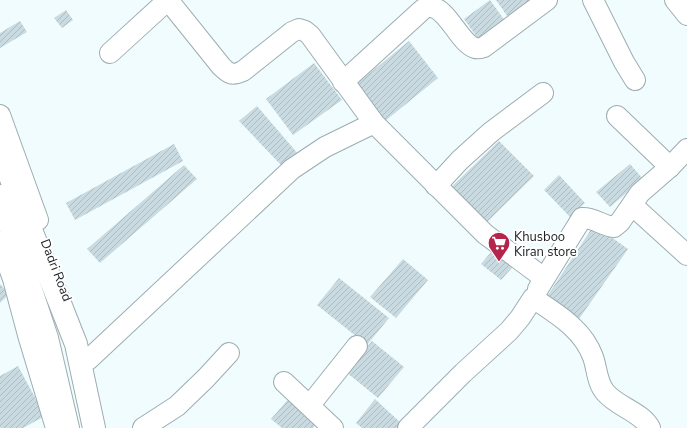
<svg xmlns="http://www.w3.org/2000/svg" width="687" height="428" font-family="'Nunito Sans',sans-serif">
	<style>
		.building { fill: url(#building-hatch) }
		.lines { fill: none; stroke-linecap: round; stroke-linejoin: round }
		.minor-casing { stroke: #9cadb2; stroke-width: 22 }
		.major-casing { stroke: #9cadb2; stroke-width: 24 }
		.minor { stroke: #fff; stroke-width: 20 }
		.major { stroke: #fff; stroke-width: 22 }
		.labels { text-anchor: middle; stroke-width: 4; stroke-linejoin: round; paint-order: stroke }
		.poi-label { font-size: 13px; fill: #1a2022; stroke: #fff; text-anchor: start }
		.street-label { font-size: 13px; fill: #1a2022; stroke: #fff }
	</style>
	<defs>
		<pattern id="building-hatch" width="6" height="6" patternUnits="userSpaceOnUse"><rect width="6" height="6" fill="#c9dbe0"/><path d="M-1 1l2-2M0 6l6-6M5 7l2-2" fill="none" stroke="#acbcc0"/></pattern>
	</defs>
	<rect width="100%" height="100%" fill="#f1fcff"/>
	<g class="building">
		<path d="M 490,0 L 505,21 L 479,40 L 464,19 Z"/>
		<path d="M 496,0 L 540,0 L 510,20 Z"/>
		<path d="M 66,10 L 73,20 L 62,28 L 54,18 Z"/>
		<path d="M 20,21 L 27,32 L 0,48 L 0,33 Z"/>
		<path d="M 409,41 L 438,78 L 379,126 L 350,89 Z"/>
		<path d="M 314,63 L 342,100 L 293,135 L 266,99 Z"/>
		<path d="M 257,106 L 299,155 L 282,166 L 239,121 Z"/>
		<path d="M 499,141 L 534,176 L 480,229 L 445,193 Z"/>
		<path d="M 174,144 L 183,161 L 75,220 L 66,203 Z"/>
		<path d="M 630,164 L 643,179 L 610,207 L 596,192 Z"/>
		<path d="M 184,165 L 197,179 L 100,263 L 87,249 Z"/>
		<path d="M 559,175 L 585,203 L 570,217 L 544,190 Z"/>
		<path d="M 594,225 L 628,249 L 579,319 L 546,298 Z"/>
		<path d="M 497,245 L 517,262 L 501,280 L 481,264 Z"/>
		<path d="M 403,259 L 428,280 L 396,318 L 370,297 Z"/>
		<path d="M 339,278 L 389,318 L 367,345 L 317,305 Z"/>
		<path d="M 0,284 L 9,294 L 0,303 Z"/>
		<path d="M 372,341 L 404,367 L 378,398 L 346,372 Z"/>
		<path d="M 18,366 L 45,416 L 23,428 L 0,428 L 0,376 Z"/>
		<path d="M 292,395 L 320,419 L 313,428 L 282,428 L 271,419 Z"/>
		<path d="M 375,399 L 403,425 L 400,428 L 362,428 L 356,423 Z"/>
	</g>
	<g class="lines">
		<g class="minor-casing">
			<g id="minor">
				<path d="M 168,0 L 221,66 C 229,74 232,76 243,71 L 292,32 L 299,29 L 305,31 L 310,35 L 374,123 L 485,234 L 544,278"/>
				<path d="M 593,0 L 624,62 L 635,80"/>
				<path d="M 675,0 L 687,15"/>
				<path d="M 110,53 L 168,0"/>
				<path d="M 343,82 L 421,11 C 423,9 426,7 429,7 C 447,6 459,43 475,48 C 478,49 481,48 484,47 L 547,0"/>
				<path d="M 0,115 L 38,220"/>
				<path d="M 617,116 L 670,167"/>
				<path d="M 436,186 L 460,160 L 491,132 L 543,93"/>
				<path d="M 632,205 L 687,255"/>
				<path d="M 0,242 L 13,279 L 28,335 L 56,428"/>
				<path d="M 538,289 L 582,218 C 593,217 603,226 614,227 L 620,222 L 640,193 L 670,167 L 687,149"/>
				<path d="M 88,360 L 292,169 L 325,147 L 374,123"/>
				<path d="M 284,382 L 333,428"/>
				<path d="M 310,405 L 357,346"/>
				<path d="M 143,428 L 177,406 L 206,378 L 229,353"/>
				<path d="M 408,428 L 463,373 L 509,331 L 520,318 L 533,298 C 557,314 583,329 593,357 C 597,368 597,383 605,392 C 617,407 642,412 650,428"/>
			</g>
		</g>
		<g class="major-casing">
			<g id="major">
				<path d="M 0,151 L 76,344 L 94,428"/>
				<path d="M 0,196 L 47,338 L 68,428"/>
			</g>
		</g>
		<use href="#minor" class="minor"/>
		<use href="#major" class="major"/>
	</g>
	<defs>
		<g id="supermarket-pin" transform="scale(1.15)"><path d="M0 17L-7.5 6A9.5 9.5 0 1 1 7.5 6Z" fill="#b5244b" stroke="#fff"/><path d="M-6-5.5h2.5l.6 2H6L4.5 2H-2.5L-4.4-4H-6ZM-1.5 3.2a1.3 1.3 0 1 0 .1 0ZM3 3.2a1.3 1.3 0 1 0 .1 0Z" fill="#fff"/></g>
	</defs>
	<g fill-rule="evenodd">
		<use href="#supermarket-pin" x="499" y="243"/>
	</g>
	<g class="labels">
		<g class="poi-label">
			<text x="514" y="241">Khusboo<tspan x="514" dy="15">Kiran store</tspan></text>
		</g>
		<g class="street-label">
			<text transform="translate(57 270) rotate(69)" y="5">Dadri Road</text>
		</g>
	</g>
</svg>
